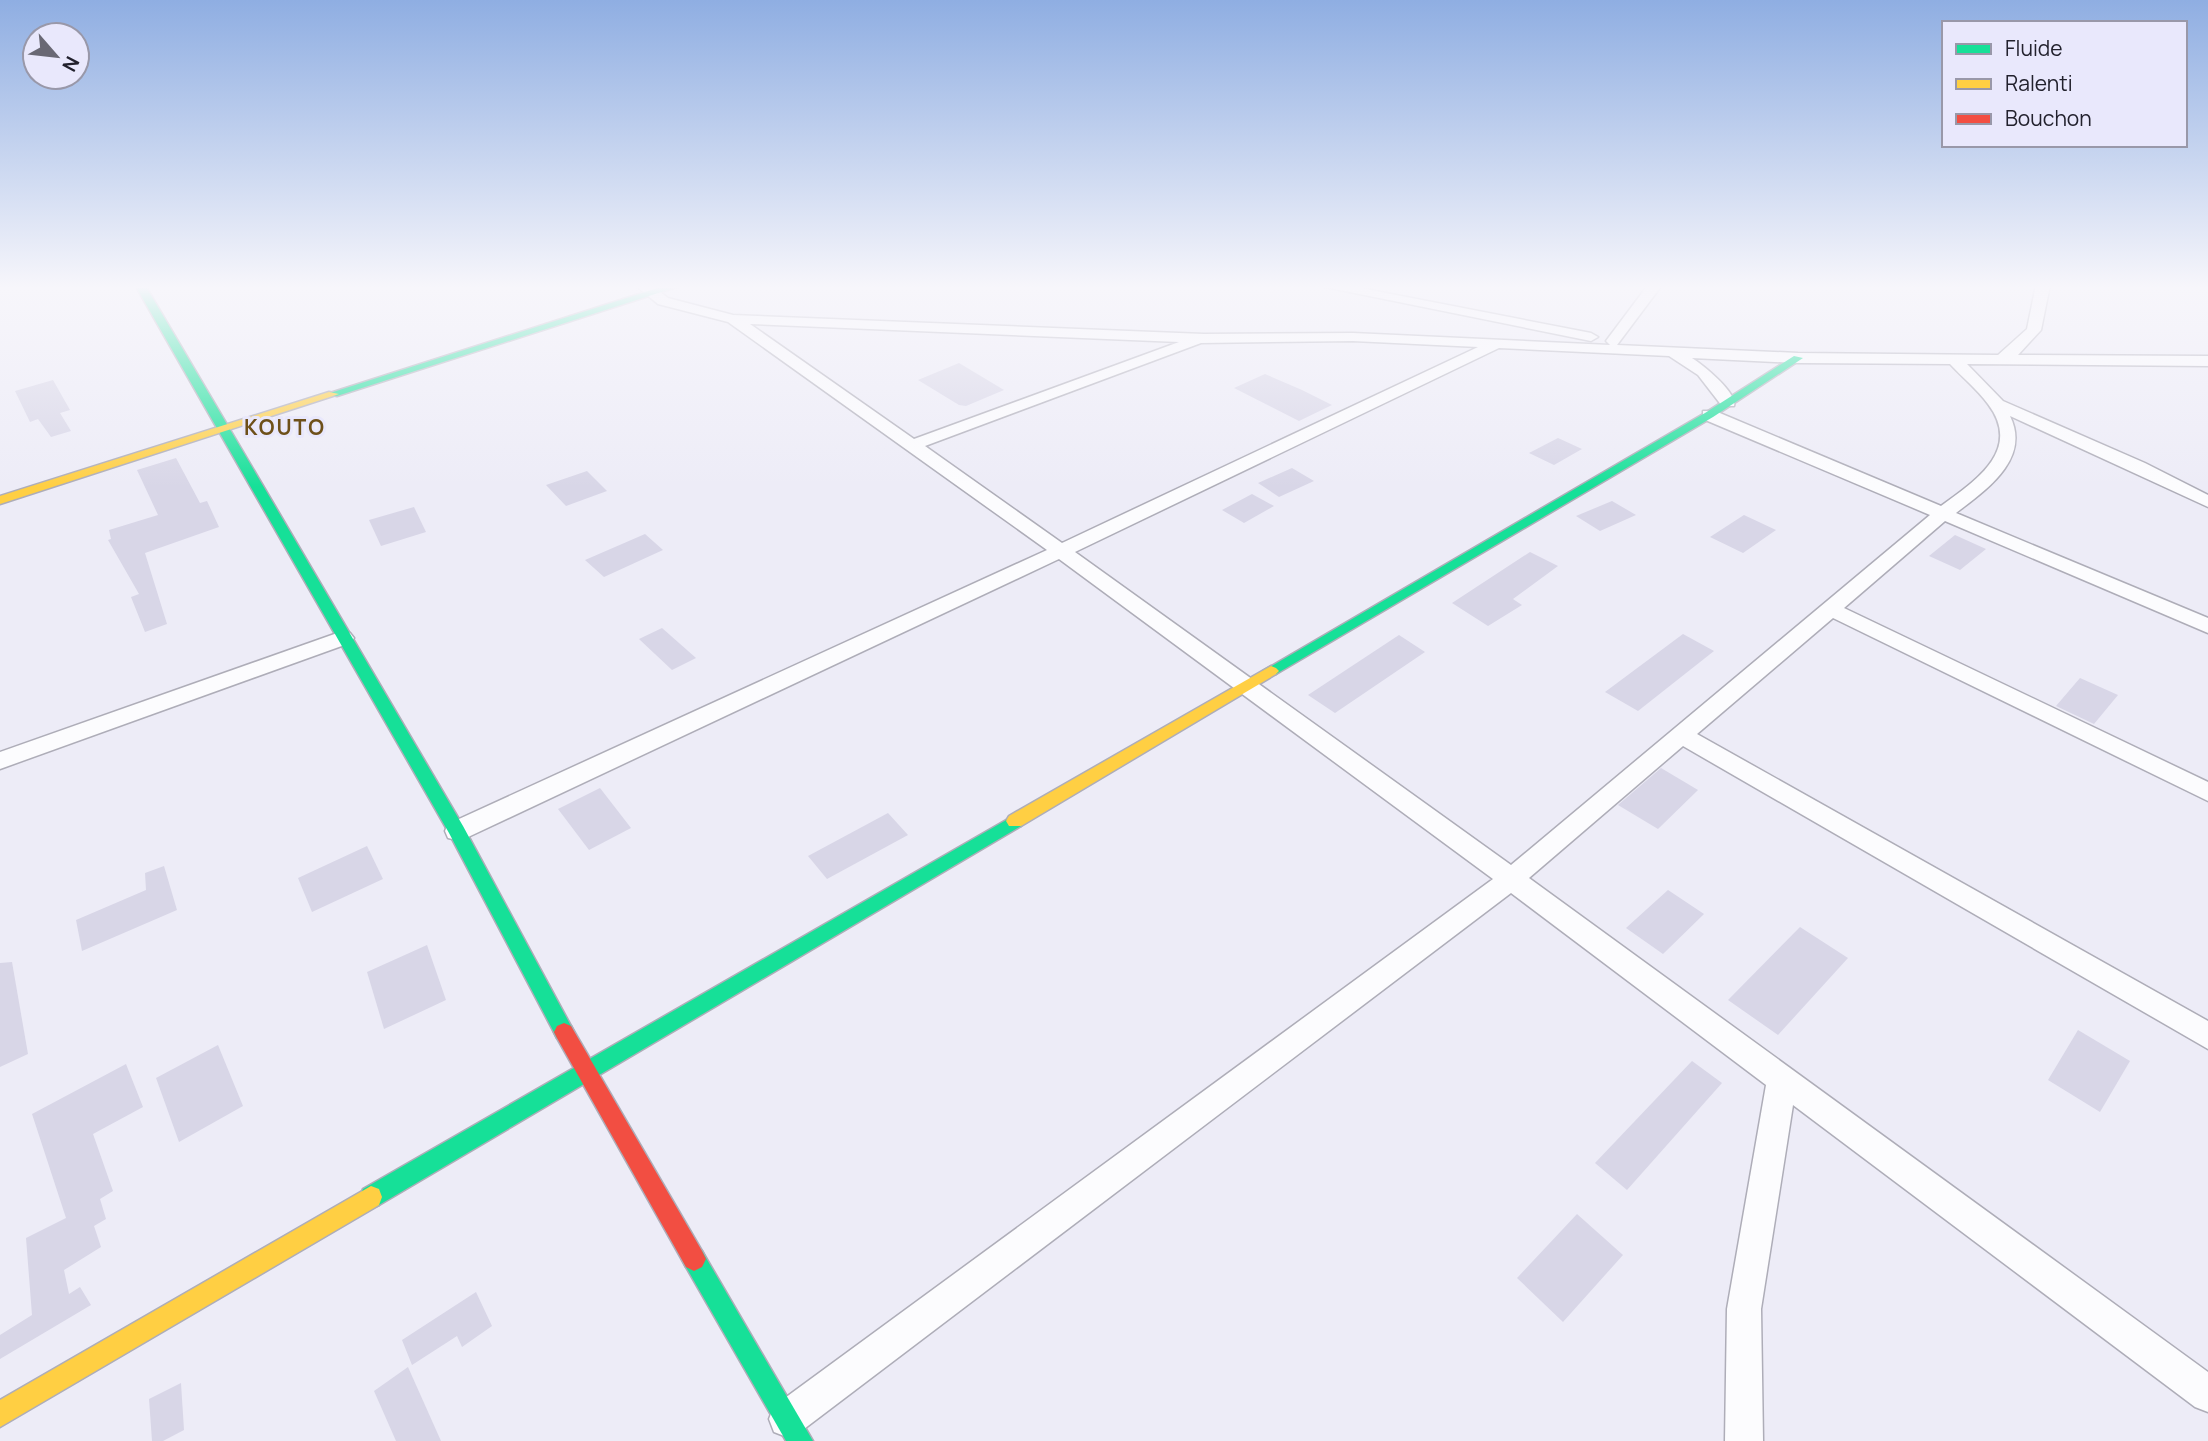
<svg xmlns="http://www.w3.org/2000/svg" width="2208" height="1441" font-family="Manrope,sans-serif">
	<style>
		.building { fill: #d8d6e7 }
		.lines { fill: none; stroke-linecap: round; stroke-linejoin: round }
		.street-casing { stroke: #aeadb8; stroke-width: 3 }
		.fast-casing { stroke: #aeadb8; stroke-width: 3 }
		.slow-casing { stroke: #aeadb8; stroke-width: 3 }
		.jam-casing { stroke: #aeadb8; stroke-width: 3 }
		.street { fill: #fcfcfe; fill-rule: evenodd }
		.fast { fill: #16e098; fill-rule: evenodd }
		.slow { fill: #ffcf43; fill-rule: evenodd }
		.jam { fill: #f24e42; fill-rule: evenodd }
		.labels { text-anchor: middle; stroke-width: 6; stroke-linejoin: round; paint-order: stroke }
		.far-district-label { font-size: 21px; font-weight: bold; letter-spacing: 2px; fill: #6e501a; stroke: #e9e8fc }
	</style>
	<rect width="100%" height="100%" fill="#edecf7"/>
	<g class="building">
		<path d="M 959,363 L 1004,390 L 966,406 L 959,405 L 918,380 Z"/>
		<path d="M 1265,374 L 1302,390 L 1332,405 L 1299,421 L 1234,388 Z"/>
		<path d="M 53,380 L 70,410 L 60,413 L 71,431 L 51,437 L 38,419 L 30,422 L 15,391 Z"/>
		<path d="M 1558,438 L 1582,449 L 1554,465 L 1529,453 Z"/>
		<path d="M 176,458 L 200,503 L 207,501 L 219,527 L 145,553 L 167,624 L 145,632 L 131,597 L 139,594 L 108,540 L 111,539 L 109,530 L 158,515 L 137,470 Z"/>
		<path d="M 1292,468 L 1314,481 L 1279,497 L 1258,483 Z"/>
		<path d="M 587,471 L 607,491 L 566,506 L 546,485 Z"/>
		<path d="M 1252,494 L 1274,506 L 1244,523 L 1222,510 Z"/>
		<path d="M 1612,501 L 1636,515 L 1600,531 L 1576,516 Z"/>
		<path d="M 414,507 L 426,532 L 381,546 L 369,520 Z"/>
		<path d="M 1744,515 L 1776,530 L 1743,553 L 1710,537 Z"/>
		<path d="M 645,534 L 663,550 L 604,577 L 585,560 Z"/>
		<path d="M 1955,535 L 1986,549 L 1960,570 L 1929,556 Z"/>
		<path d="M 1530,552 L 1558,566 L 1513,599 L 1522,605 L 1488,626 L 1452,603 Z"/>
		<path d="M 662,628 L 696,658 L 672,670 L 639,639 Z"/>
		<path d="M 1683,634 L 1714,651 L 1638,711 L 1605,692 Z"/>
		<path d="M 1399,635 L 1425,652 L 1335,713 L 1308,695 Z"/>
		<path d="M 2080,678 L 2118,695 L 2094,724 L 2056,706 Z"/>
		<path d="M 1661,768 L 1698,790 L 1658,829 L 1618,805 Z"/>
		<path d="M 600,788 L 631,828 L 589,850 L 558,809 Z"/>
		<path d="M 888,813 L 908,835 L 827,879 L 808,856 Z"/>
		<path d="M 367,846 L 383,879 L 312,912 L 298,878 Z"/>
		<path d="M 164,866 L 177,910 L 82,951 L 76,920 L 146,890 L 145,873 Z"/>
		<path d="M 1668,890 L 1704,914 L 1663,954 L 1626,928 Z"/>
		<path d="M 1800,927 L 1848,958 L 1778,1035 L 1728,1000 Z"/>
		<path d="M 427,945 L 446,1000 L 384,1029 L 367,972 Z"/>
		<path d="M 12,962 L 28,1054 L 0,1067 L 0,963 Z"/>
		<path d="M 2078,1030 L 2130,1061 L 2100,1112 L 2048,1080 Z"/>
		<path d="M 218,1045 L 243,1106 L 179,1142 L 156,1078 Z"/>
		<path d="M 1692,1061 L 1722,1083 L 1627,1190 L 1595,1163 Z"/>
		<path d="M 126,1064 L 143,1107 L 93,1134 L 113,1191 L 100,1199 L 106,1219 L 94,1226 L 101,1247 L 64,1270 L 69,1294 L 80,1287 L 91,1305 L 0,1359 L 0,1335 L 32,1315 L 26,1238 L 66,1218 L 32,1114 Z"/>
		<path d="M 1577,1214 L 1623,1255 L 1563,1322 L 1517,1278 Z"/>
		<path d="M 476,1292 L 492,1326 L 462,1347 L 457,1336 L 412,1365 L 402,1340 Z"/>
		<path d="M 408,1367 L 441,1441 L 396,1441 L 374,1391 Z"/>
		<path d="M 181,1383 L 184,1430 L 163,1441 L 152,1441 L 149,1399 Z"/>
	</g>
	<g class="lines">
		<g class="street-casing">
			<g id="street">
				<path d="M 635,285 L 651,285 L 668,298 L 733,315 L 1204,334 L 1353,333 L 1610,345 L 1606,341 L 1648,285 L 1662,285 L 1617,345 L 1798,353 L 1998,355 L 2027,329 L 2036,285 L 2050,285 L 2041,330 L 2018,355 L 2208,356 L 2208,366 L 1967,364 L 2003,401 L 2145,463 L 2208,495 L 2208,507 L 2010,416 C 2031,459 1987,489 1956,513 L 2208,618 L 2208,633 L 1945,521 L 1844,608 L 2208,782 L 2208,801 L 1833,618 L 1697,734 L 2208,1021 L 2208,1049 L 1683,746 L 1529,878 L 2208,1372 L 2208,1412 L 2195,1407 L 1793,1105 L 1761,1309 L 1763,1441 L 1725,1441 L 1727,1309 L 1766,1085 L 1511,893 L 800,1432 L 787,1437 L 774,1432 L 769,1419 L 774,1406 L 1493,879 L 1059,559 L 466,838 L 457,840 L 448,838 L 445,831 L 448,824 L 1047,550 L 728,322 L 658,304 ZM 750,324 L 1179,342 L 914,439 ZM 1353,341 L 1478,347 L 1062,543 L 925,446 L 1201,343 ZM 1499,348 L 1669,356 L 1698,375 L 1722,406 L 1734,406 C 1738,393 1703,365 1692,358 L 1798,363 L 1950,364 C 1962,377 1977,389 1988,404 C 2023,450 1975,481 1941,506 L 1715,411 L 1703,411 L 1703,419 L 1930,515 L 1511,865 L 1075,552 Z"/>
				<path d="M 1315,285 L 1345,285 L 1591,333 L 1598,337 L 1591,341 Z"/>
				<path d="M 343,631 L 350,633 L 354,638 L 350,643 L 0,769 L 0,752 Z"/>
			</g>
		</g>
		<g class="fast-casing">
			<g id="fast">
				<path d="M 135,285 L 145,285 L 463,826 L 571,1026 L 574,1032 L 571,1038 L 564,1041 L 557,1038 L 449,833 Z"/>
				<path d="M 667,285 L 683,285 L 337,396 L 327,394 Z"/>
				<path d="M 1794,356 L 1803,358 L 1713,417 L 1276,674 L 1266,674 L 1263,671 L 1705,413 Z"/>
				<path d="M 1015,815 L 1021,816 L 1024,821 L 1021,826 L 379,1205 L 371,1208 L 363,1205 L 360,1197 L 363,1189 Z"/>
				<path d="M 694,1247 L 702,1251 L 813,1441 L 786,1441 L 686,1267 L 682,1259 L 686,1251 Z"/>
			</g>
		</g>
		<g class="slow-casing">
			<g id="slow">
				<path d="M 329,392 L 339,394 L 0,504 L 0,496 Z"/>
				<path d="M 1271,666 L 1276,668 L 1279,671 L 1276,674 L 1021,826 L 1009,826 L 1006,821 L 1009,816 Z"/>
				<path d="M 371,1186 L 379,1189 L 382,1197 L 379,1205 L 0,1427 L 0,1400 Z"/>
			</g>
		</g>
		<g class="jam-casing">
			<path id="jam" d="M 564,1023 L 571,1026 L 702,1251 L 706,1259 L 702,1267 L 694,1271 L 686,1267 L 557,1038 L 554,1032 L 557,1026 Z"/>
		</g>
		<use href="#street" class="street"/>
		<use href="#fast" class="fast"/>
		<use href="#slow" class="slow"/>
		<use href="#jam" class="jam"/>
	</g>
	<linearGradient id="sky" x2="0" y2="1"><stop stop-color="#8faee2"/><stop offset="0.59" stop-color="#f7f6fb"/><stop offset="1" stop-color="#f7f6fb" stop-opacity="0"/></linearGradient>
	<rect width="2208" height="487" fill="url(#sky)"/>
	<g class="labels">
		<g class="far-district-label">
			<text x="285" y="435">KOUTO</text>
		</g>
	</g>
	<rect x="1942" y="21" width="245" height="126" fill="#e9e8fc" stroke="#9998a9" stroke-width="2"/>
	<rect x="1956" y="44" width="35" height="10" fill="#16e098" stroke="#9998a9" stroke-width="2"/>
	<text x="2005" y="56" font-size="21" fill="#22212d">Fluide</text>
	<rect x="1956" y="79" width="35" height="10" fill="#ffcf43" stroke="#9998a9" stroke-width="2"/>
	<text x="2005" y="91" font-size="21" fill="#22212d">Ralenti</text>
	<rect x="1956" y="114" width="35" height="10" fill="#f24e42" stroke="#9998a9" stroke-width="2"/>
	<text x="2005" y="126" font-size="21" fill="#22212d">Bouchon</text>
	<g transform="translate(56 56) rotate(118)"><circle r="33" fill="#e9e8fc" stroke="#9998a9" stroke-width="2"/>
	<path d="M0-5L12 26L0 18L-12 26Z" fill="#696874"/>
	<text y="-10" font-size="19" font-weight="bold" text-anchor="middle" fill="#22212d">N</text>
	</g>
</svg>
